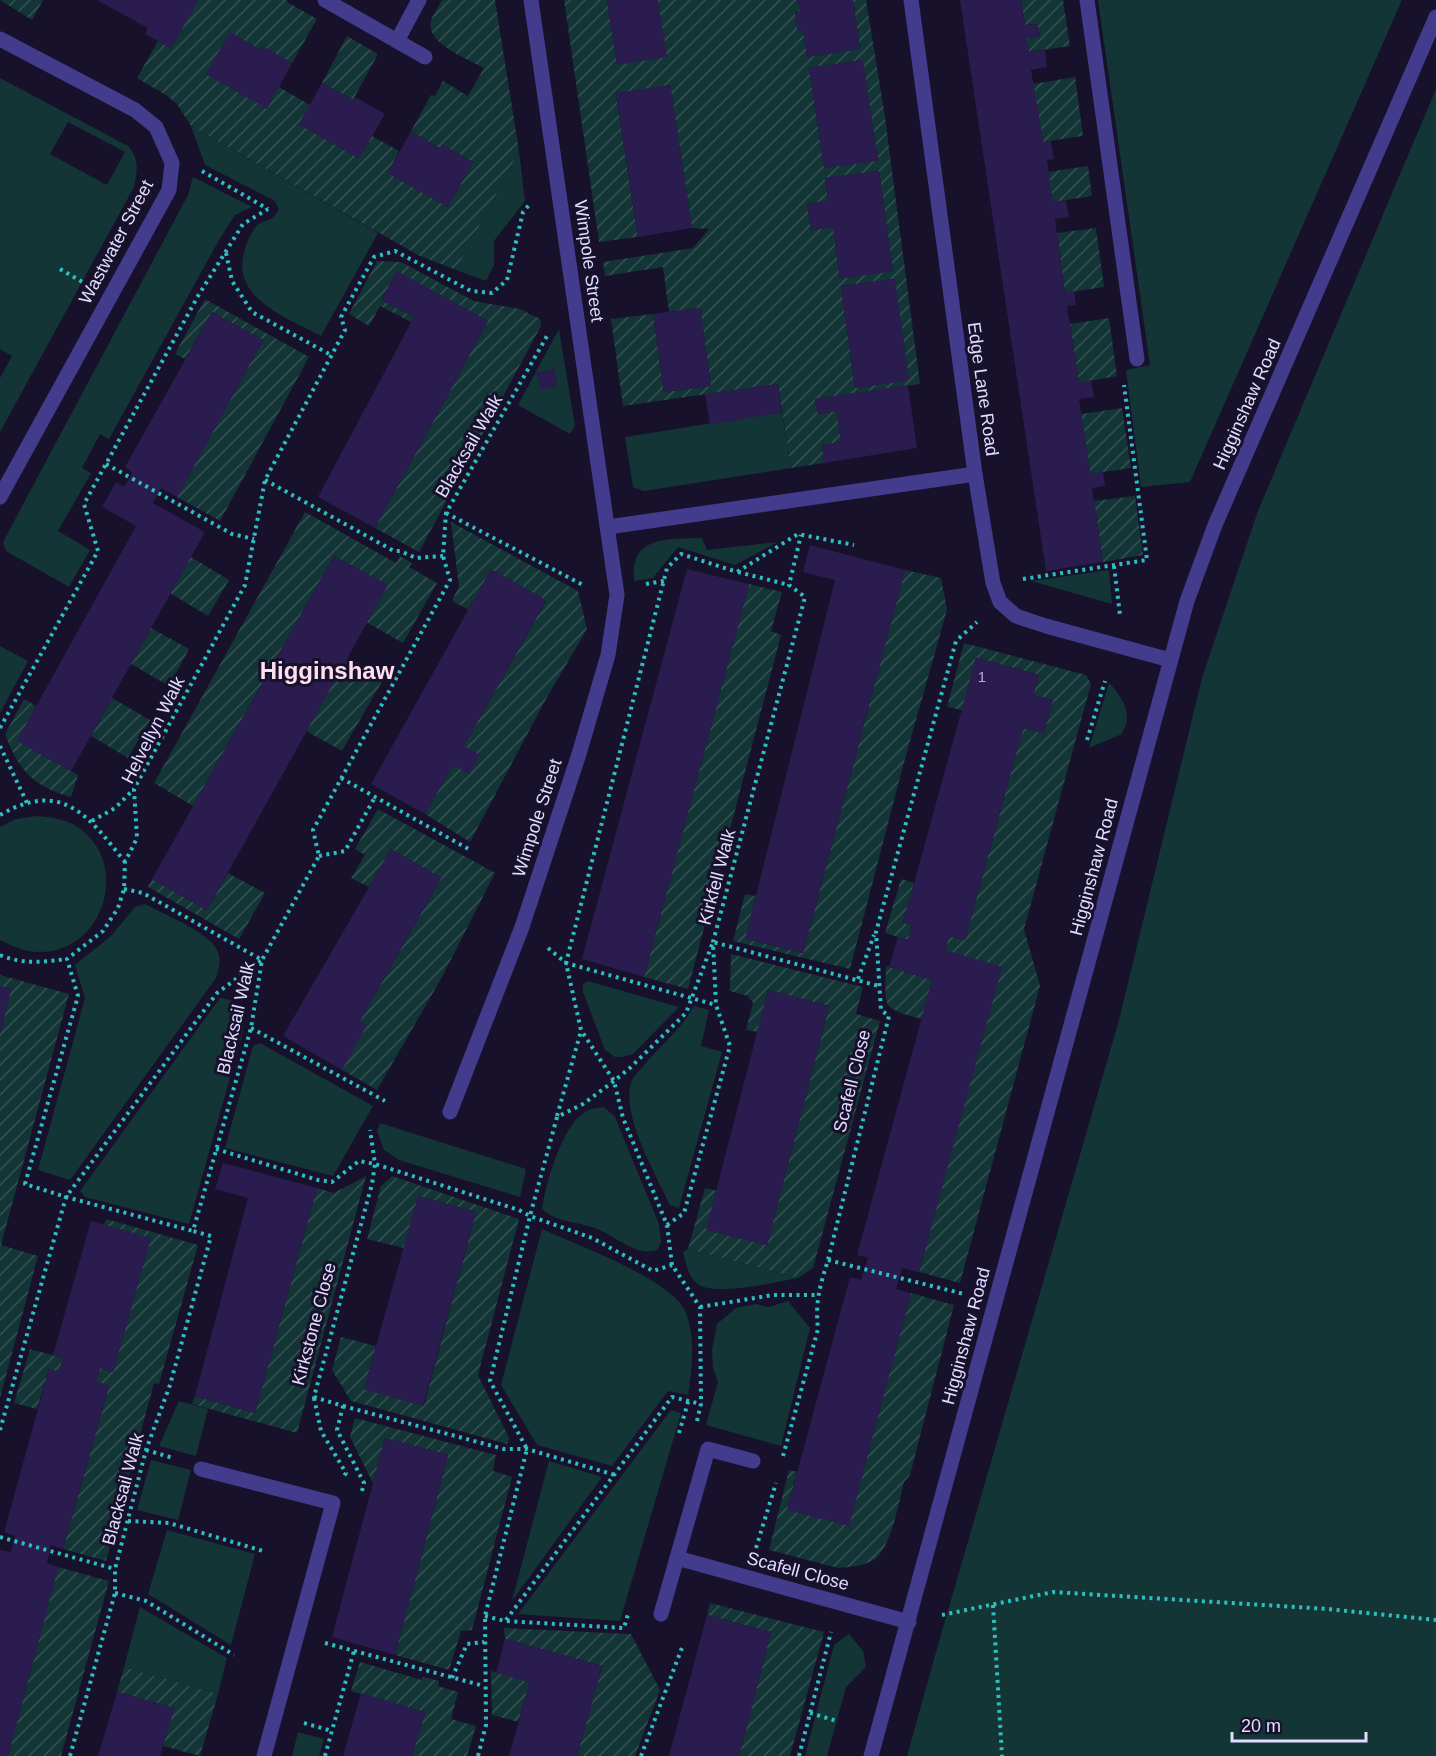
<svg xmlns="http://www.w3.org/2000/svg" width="1436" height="1756" font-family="Helvetica,sans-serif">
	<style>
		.grass { fill: #133536; fill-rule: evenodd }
		.garden { fill: url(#garden-furrows); fill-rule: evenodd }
		.building { fill: #2a1c4e }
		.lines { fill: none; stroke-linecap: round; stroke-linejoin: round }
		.path { stroke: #2dc0c1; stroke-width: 4; stroke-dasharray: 3 4.5; stroke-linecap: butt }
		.service { stroke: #433b8c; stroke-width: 15 }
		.minor { stroke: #433b8c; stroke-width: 15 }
		.labels { text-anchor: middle; stroke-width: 6; stroke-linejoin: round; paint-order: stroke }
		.number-label { font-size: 15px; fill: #b4acd3 }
		.street-label { font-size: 18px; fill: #e2dcff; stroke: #17112c }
		.district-label { font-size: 24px; font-weight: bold; fill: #ffdef0; stroke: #17112c }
	</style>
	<defs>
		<pattern id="garden-furrows" width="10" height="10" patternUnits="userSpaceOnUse" patternTransform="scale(1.5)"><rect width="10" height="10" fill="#133536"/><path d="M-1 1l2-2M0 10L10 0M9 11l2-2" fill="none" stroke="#355254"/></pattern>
	</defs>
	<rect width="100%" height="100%" fill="#17112c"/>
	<g class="grass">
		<path d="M 1098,0 L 1402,0 L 1190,482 L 1141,487 L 1126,370 L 1150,365 Z"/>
		<path d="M 0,78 L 128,146 C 140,160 137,170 134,187 L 0,432 L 0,378 L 12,356 L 0,349 ZM 68,122 L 125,152 L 107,185 L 50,154 Z"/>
		<path d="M 1436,89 L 1436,1756 L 907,1756 L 936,1652 L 1119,1020 L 1202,678 L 1258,511 Z"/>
		<path d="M 191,126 L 378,233 L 321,336 C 286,317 229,298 245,249 C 247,242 251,233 255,228 C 262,218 272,224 279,209 L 275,201 L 205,165 Z"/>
		<path d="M 519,151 L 525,201 L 494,241 L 494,265 L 486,281 L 456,270 Z"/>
		<path d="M 193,177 L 252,207 L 235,215 L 219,240 L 109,439 L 100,434 L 82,468 L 91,473 L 58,531 L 90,550 L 69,587 L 6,551 L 3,542 L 188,195 Z"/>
		<path d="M 559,329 L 575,426 L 570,434 L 518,405 ZM 554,370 L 557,386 L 541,389 L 537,373 Z"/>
		<path d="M 782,412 L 791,468 L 644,491 L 633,487 L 625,437 Z"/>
		<path d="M 702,538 L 707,550 L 778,542 L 735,565 L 678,547 L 653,578 L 634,581 C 634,575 633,568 635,562 C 641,535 681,539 702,538 Z"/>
		<path d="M 1109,570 L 1112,604 L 1031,581 Z"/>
		<path d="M 0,646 L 28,661 L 0,713 Z"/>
		<path d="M 1109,683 C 1118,692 1128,706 1127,720 C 1127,724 1123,730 1122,734 L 1089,748 Z"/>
		<path d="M 37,816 C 50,817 65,819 76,826 C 132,861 105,953 39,952 C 25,952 12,946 0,940 L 0,827 L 16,819 Z"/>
		<path d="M 145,904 C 163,914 209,932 217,950 C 222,960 219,968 216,978 L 70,1180 L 38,1170 L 85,998 L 75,965 L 111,936 L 135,907 Z"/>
		<path d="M 588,981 L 679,1007 L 633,1054 L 622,1057 L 615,1057 L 605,1050 L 583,992 L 583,984 Z"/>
		<path d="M 220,998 C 242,1000 245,1012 243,1031 L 189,1224 L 85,1197 L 80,1191 Z"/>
		<path d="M 694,1006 L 709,1010 L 701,1046 L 722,1052 L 679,1208 L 670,1205 C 656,1175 619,1112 632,1080 C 634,1076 638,1072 641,1069 C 658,1047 680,1031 694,1006 Z"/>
		<path d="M 260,1043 L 373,1106 L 333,1176 L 225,1148 L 253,1046 Z"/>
		<path d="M 604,1107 L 615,1117 L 659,1224 L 661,1242 L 657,1250 C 635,1257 615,1235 595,1228 C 578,1222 555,1222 542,1209 C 546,1182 562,1126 585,1112 C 590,1108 598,1108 604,1107 Z"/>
		<path d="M 380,1123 L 526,1169 L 520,1197 L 399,1160 L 384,1150 L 377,1131 Z"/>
		<path d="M 542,1229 C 575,1244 674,1280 686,1313 C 696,1341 692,1367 688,1395 L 668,1391 L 612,1466 L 537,1445 L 501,1385 Z"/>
		<path d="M 688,1249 L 798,1278 C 776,1282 718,1296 699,1285 C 688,1278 686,1263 683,1252 Z"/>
		<path d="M 788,1301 L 810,1328 L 781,1446 L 706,1425 L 718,1382 L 713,1368 L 712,1350 L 717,1324 L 736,1308 L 756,1304 L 769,1307 Z"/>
		<path d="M 179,1401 L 208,1409 L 196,1456 L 159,1446 Z"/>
		<path d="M 671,1410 L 681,1413 L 620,1621 L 518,1614 Z"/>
		<path d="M 151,1460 L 191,1470 L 178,1520 L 137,1510 Z"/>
		<path d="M 549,1461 L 602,1477 L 512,1601 Z"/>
		<path d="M 167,1530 L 255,1554 L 231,1645 L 148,1594 Z"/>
		<path d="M 140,1607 L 227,1658 L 218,1694 L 124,1667 Z"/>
		<path d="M 849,1634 L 863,1651 L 866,1667 L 846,1687 L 827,1756 L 805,1756 L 834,1645 Z"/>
		<path d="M 298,1732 L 324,1739 L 319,1756 L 292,1756 Z"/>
	</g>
	<g class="garden">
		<path d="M 0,0 L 43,0 L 32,20 Z"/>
		<path d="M 198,0 L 287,0 L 287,2 L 317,19 L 292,63 L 262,47 L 260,50 L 230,33 L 279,87 L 310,105 L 299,124 L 359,158 L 372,136 L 399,151 L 388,173 L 448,207 L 473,162 L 443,145 L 441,149 L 411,131 L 431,95 L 435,96 L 443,81 L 468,96 L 484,68 C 468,59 425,43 431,21 C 433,14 439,6 442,0 L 495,0 L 519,151 L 456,270 L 418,255 L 210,137 L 191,126 L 177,104 L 166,95 L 137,78 L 158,41 L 171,48 Z"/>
		<path d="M 564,0 L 607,0 L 617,64 L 658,0 L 798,0 L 800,11 L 795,12 L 798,30 L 803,30 L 807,57 L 860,49 L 853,0 L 866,0 L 884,110 L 920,384 L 815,399 L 818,414 L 837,411 L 841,442 L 822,445 L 824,463 L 791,468 L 778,384 L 623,406 L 611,319 L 653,314 L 664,392 L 711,386 L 700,308 L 669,312 L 663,267 L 605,276 L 603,262 L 693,248 L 709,229 L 692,228 L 670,85 L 616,94 L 638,237 L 599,242 ZM 862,60 L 878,160 L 824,168 L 809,68 ZM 879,171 L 893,271 L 840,278 L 833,227 L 811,230 L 807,204 L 828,201 L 825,178 ZM 894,279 L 909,380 L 855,388 L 841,286 Z"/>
		<path d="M 1021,0 L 1063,0 L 1070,46 L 1029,52 L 1026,38 L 1040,36 L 1037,24 L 1025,25 Z"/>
		<path d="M 347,36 L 378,54 L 353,100 L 322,83 Z"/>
		<path d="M 1075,77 L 1083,136 L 1043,142 L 1033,84 Z"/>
		<path d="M 1088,166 L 1092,196 L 1053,202 L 1048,172 Z"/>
		<path d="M 1096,228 L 1104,287 L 1065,293 L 1057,233 Z"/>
		<path d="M 377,261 L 401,262 L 474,301 L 520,309 L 540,319 L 541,326 L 419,552 L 375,528 L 488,321 L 397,272 L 381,300 L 414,317 L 411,322 L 380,306 L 369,326 L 349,314 Z"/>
		<path d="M 205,299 L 309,357 L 220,521 L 177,497 L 263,340 L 212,312 L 185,359 L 175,354 Z"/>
		<path d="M 1109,318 L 1117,376 L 1079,383 L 1070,324 Z"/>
		<path d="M 1122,408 L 1131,468 L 1090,474 L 1081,414 Z"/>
		<path d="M 1135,496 L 1143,555 L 1103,562 L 1094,501 Z"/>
		<path d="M 305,512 L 396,563 L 400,556 L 412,563 L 409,567 L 437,583 L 403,643 L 366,622 L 387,585 L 334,556 L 193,806 L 154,783 Z"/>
		<path d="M 451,522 L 578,591 L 587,629 L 546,699 L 470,842 L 425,814 L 546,601 L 469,610 L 452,601 L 459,586 Z"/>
		<path d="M 191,557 L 229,580 L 208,616 L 170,593 Z"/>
		<path d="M 905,570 L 941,578 L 947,610 L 903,766 L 850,969 L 733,941 L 745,894 L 756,896 L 746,939 L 803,953 Z"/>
		<path d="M 749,584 L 782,592 L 771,631 L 781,635 L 688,989 L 644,977 Z"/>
		<path d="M 151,628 L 189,649 L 169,686 L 131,664 Z"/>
		<path d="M 964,643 L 1086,675 L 1091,684 L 1024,929 L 1040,986 L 960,1283 L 919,1272 L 971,1076 L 945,950 L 949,936 L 965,940 L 1023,728 L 1044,733 L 1053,700 L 1033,695 L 1039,675 L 976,658 L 962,710 L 947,707 Z"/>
		<path d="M 347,657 L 384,678 L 342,751 L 306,731 Z"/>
		<path d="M 112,698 L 150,720 L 128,758 L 91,736 Z"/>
		<path d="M 24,699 L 36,706 L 18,741 L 78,775 L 71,797 C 34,787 18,770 5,734 Z"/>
		<path d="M 378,809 L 495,873 L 442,977 L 377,1090 L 342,1070 L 360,1021 L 441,878 L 391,849 L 369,887 L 351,878 L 365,855 L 355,849 Z"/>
		<path d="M 228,873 L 265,893 L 239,939 L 148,887 L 152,879 L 207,910 Z"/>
		<path d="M 901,879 L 914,883 L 903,922 L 912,925 L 908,940 L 885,933 Z"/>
		<path d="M 731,954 L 863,987 L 856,1014 L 880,1021 L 813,1268 L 798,1278 L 688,1249 L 705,1188 L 717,1191 L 715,1232 L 767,1245 L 829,1006 L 768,990 L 758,1032 L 746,1030 L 753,1003 L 748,996 L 730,991 Z"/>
		<path d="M 886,966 L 932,980 L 922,1019 C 880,1008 885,1008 886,966 Z"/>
		<path d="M 0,975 L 69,994 L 1,1245 L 38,1256 L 0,1398 L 0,1033 L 11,989 L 0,986 Z"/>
		<path d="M 366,1176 L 297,1433 L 192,1404 L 195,1396 L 255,1413 L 317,1188 L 334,1193 Z"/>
		<path d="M 392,1176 L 519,1219 L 478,1375 L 509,1438 L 507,1444 L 351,1401 L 332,1370 L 341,1337 L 376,1346 L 364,1389 L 424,1405 L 476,1212 L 418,1196 L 404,1248 L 367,1239 L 381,1186 Z"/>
		<path d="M 106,1219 L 198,1245 L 159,1384 L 154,1383 L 106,1561 L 63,1549 L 109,1386 L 96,1382 L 100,1368 L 113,1372 L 150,1238 L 104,1225 Z"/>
		<path d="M 911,1293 L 954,1305 L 910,1475 L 904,1482 C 899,1502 891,1548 874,1560 C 863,1566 850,1567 838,1568 L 769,1550 L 789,1470 L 797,1472 L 787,1510 L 890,1371 Z"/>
		<path d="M 30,1349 L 63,1358 L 59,1372 L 49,1369 L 37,1409 L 14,1403 Z"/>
		<path d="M 355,1418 L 496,1455 L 493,1471 L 512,1477 L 472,1630 L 461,1631 L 449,1670 L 395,1655 L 448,1455 L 385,1438 L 373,1483 L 350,1437 Z"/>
		<path d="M 58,1567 L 109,1581 L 61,1756 L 8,1756 Z"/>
		<path d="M 710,1603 L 824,1632 L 790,1756 L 739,1756 L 771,1632 L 707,1615 Z"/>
		<path d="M 504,1628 L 631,1634 L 660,1690 L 635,1756 L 577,1756 L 602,1666 L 505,1639 Z"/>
		<path d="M 360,1662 L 422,1680 L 423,1677 L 439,1681 L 438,1686 L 458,1692 L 451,1719 L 476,1726 L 467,1756 L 412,1756 L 425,1712 L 351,1691 Z"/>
		<path d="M 124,1667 L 218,1694 L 200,1756 L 163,1746 L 174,1708 L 117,1692 Z"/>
		<path d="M 491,1671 L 530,1682 L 518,1722 L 492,1715 Z"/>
	</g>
	<g class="building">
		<path d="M 97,0 L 198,0 L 171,48 L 145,34 L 148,28 Z"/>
		<path d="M 607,0 L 658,0 L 667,57 L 617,65 Z"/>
		<path d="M 798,0 L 853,0 L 860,49 L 807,57 L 803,30 L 798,31 L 795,11 L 800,11 Z"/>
		<path d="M 960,0 L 1021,0 L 1025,25 L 1037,24 L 1040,36 L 1026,38 L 1029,52 L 1045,50 L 1047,67 L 1031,70 L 1043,142 L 1051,141 L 1054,159 L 1047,160 L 1053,202 L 1066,200 L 1069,217 L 1055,219 L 1065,293 L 1074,291 L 1076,305 L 1067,306 L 1079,383 L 1091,380 L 1094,397 L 1079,399 L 1090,474 L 1103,471 L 1105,486 L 1092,488 L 1103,562 L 1046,571 Z"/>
		<path d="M 230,32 L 260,50 L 262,46 L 292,63 L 267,109 L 206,74 Z"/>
		<path d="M 863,60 L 878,161 L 824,168 L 809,68 Z"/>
		<path d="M 322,83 L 353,100 L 355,97 L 385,114 L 359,159 L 299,124 Z"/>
		<path d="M 670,85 L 692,228 L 638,237 L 616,93 Z"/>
		<path d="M 411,131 L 441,149 L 443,145 L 473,162 L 448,207 L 388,173 Z"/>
		<path d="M 879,171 L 893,271 L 840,279 L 833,227 L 811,230 L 807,204 L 828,201 L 825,178 Z"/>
		<path d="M 397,271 L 488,321 L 375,528 L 318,497 L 414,317 L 381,300 Z"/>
		<path d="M 895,279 L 909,380 L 855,388 L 841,286 Z"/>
		<path d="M 700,308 L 711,386 L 664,392 L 653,314 Z"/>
		<path d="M 212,312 L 263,340 L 177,497 L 161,488 L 153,503 L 205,532 L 71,771 L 17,741 L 136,526 L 102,507 L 116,482 L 124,487 L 130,477 L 132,472 L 125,467 Z"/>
		<path d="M 554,369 L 557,387 L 541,389 L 537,373 Z"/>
		<path d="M 778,384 L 782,412 L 710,425 L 705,394 Z"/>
		<path d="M 908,385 L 917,448 L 824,463 L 822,445 L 841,442 L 837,411 L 818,414 L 815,399 Z"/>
		<path d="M 810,545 L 905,570 L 803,953 L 745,939 L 835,580 L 803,572 Z"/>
		<path d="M 334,556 L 388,585 L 207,910 L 152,879 Z"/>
		<path d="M 491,569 L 546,600 L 464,746 L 480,755 L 469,774 L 453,765 L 425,814 L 371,784 Z"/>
		<path d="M 687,569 L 749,584 L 644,977 L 582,959 Z"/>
		<path d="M 976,658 L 1039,675 L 1033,695 L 1053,700 L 1044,733 L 1023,728 L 965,940 L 949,936 L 945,950 L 1002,967 L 919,1272 L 902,1268 L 899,1278 L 896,1289 L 911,1293 L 849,1526 L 787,1510 L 850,1277 L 861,1280 L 868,1258 L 857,1255 L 932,980 L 889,967 L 898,937 L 908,940 L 912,925 L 903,923 Z"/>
		<path d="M 391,849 L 441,878 L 360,1021 L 367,1025 L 342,1070 L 283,1036 Z"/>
		<path d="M 0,986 L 11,989 L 1,1030 L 0,1030 Z"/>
		<path d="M 768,990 L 829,1006 L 767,1245 L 706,1230 Z"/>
		<path d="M 223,1163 L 317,1188 L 255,1413 L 195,1396 L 248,1198 L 215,1189 Z"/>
		<path d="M 418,1196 L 476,1212 L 423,1406 L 364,1389 Z"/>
		<path d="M 91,1221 L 151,1238 L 113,1372 L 100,1368 L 96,1382 L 109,1385 L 63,1549 L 51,1545 L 47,1563 L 58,1567 L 8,1756 L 0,1756 L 0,1550 L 11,1552 L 15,1536 L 4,1532 L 49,1369 L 59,1372 L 63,1358 L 53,1355 Z"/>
		<path d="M 385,1438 L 448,1455 L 395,1655 L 332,1637 Z"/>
		<path d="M 707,1615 L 771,1632 L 739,1756 L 669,1756 Z"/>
		<path d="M 505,1639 L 602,1666 L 577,1756 L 509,1756 L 530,1682 L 496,1673 Z"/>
		<path d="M 117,1692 L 174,1708 L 160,1756 L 98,1756 Z"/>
		<path d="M 361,1693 L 425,1712 L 412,1756 L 343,1756 Z"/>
	</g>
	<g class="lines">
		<g class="path">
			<path d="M 202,171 L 268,209"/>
			<path d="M 226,253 L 232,281 L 252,312 L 331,355"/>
			<path d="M 60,269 L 84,283"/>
			<path d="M 106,464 L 232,534 L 254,539"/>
			<path d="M 265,480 L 394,551 L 400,551 L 416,558 L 443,556"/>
			<path d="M 446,513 L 585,586"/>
			<path d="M 1114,566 L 1120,615"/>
			<path d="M 738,572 L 789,585"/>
			<path d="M 1023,579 L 1147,560 L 1124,385"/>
			<path d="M 646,584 L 664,581"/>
			<path d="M 0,728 L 98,551 L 84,504 L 198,296 L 243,224 L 268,209"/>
			<path d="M 1087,740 L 1105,681"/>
			<path d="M 0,746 L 27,803"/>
			<path d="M 341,778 L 472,851"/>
			<path d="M 0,815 C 63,779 88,816 125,862"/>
			<path d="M 92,821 L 115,808 L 134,789"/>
			<path d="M 319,856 L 345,851 L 375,797"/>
			<path d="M 124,889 L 143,893 L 262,960 L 217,993 L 66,1197 L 193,1231"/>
			<path d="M 548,948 L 566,963 L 716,1005"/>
			<path d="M 0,955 C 25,965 42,962 67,959"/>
			<path d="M 858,979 L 874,935"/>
			<path d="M 251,1028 L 385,1101"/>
			<path d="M 557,1116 L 581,1031"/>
			<path d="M 216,1149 L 318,1180 L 332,1182 L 359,1161 L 375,1164 L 519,1210 L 530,1216 L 592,1238 L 653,1271 L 672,1265"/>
			<path d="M 667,1225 L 684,1213 L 730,1046 L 716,1005 L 713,942 L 805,597 L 789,585 L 801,535"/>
			<path d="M 828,1260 L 964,1294"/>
			<path d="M 700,1307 L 773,1295 L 817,1295"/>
			<path d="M 314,1398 L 321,1431 L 346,1473 L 344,1476"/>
			<path d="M 343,1406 L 504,1449 L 527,1449 L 615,1475"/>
			<path d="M 697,1421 L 701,1404 L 700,1307 L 672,1265 L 667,1225 L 623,1118 L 614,1081 L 581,1030 L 566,963 L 667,568 L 681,554 L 737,572 L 798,534 L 854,545"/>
			<path d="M 0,1430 L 66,1197 L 25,1184 L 78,996 L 67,959 L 103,931 L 118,908 L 124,889 L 125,862 L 137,838 L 134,789 L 245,585 L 265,480 L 345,330 L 341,317 L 374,257 L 395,251 L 471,291 L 492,293 L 507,280 L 523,212 L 529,205"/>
			<path d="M 679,1433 L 688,1402"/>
			<path d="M 146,1450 L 173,1458"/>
			<path d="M 783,1456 L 818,1329 C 815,1301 820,1286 828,1260 L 889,1016 L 881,1010 L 876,932 L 956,641 L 977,622"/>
			<path d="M 362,1491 L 364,1483 L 337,1430 L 343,1406 L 314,1397 L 372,1184 L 375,1164 L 370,1130"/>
			<path d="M 128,1521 L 169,1523 L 263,1551"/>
			<path d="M 0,1537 L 115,1569"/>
			<path d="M 756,1548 L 776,1483"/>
			<path d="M 115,1593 L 146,1601 L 234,1655"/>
			<path d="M 993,1605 L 1002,1756"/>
			<path d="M 942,1615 L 1053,1592 L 1328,1609 L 1436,1620"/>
			<path d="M 485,1616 L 505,1621 L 624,1628 L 628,1614"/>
			<path d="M 506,1620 L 672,1397 L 701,1404"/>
			<path d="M 325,1643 L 484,1686"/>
			<path d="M 452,1678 L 467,1644 L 484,1642"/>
			<path d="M 810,1713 L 837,1721"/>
			<path d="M 304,1723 L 332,1731"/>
			<path d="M 70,1756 L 115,1593 L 115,1569 L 146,1450 L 170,1385 L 211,1236 L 193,1231 L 251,1028 L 262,960 L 319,856 L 313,830 L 450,580 L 443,556 L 446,513 L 547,336"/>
			<path d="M 325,1756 L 354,1651"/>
			<path d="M 478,1756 L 486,1725 L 485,1616 L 527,1449 L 490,1381 L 530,1216 L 557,1117 L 583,1104 L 614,1081 L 631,1067 L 686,1013 L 713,942 L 879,986"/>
			<path d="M 641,1756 L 683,1645"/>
			<path d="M 799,1756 L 831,1632"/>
		</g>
		<path class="service" d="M 1087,0 L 1137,359"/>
		<g class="minor">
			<path d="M 325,0 L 425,57"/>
			<path d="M 911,0 L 975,474 L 993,583 L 1000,602 L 1016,616 L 1046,626 L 1170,660"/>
			<path d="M 0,39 L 135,110 L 156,127 L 172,163 L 169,190 L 0,497"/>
			<path d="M 397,41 L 419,0"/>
			<path d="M 608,527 L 975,474"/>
			<path d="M 450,1112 L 522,927 L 579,754 L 608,655 L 617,595 L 531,0"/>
			<path d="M 201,1469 L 333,1503 L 264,1756"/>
			<path d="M 677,1558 L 909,1622"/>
			<path d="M 661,1614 L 708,1449 L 753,1461"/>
			<path d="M 871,1756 L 1187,601 L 1215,525 L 1436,17"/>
		</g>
	</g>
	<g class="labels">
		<g class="number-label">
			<text x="982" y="682">1</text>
		</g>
		<g class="street-label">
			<text transform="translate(116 242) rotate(-62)" y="6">Wastwater Street</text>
			<text transform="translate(589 261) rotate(82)" y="6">Wimpole Street</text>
			<text transform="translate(983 389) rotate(82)" y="6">Edge Lane Road</text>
			<text transform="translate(1247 404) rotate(-66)" y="6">Higginshaw Road</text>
			<text transform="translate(469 446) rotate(-60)" y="6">Blacksail Walk</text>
			<text transform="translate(153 730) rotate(-63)" y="6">Helvellyn Walk</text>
			<text transform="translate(537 818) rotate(-72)" y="6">Wimpole Street</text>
			<text transform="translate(1094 867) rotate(-75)" y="6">Higginshaw Road</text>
			<text transform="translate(717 877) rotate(-75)" y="6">Kirkfell Walk</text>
			<text transform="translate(236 1018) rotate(-77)" y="6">Blacksail Walk</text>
			<text transform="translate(852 1081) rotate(-76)" y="6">Scafell Close</text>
			<text transform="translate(314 1324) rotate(-75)" y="6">Kirkstone Close</text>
			<text transform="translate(966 1336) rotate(-75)" y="6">Higginshaw Road</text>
			<text transform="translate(123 1489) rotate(-75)" y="6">Blacksail Walk</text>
			<text transform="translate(798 1571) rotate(15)" y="6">Scafell Close</text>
		</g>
		<g class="district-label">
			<text x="327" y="679">Higginshaw</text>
		</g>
	</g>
	<path d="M1232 1732v9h134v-9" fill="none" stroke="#e2dcff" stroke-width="3"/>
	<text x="1241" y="1732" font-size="18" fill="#e2dcff" stroke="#17112c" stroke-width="4.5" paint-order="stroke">20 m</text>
</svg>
